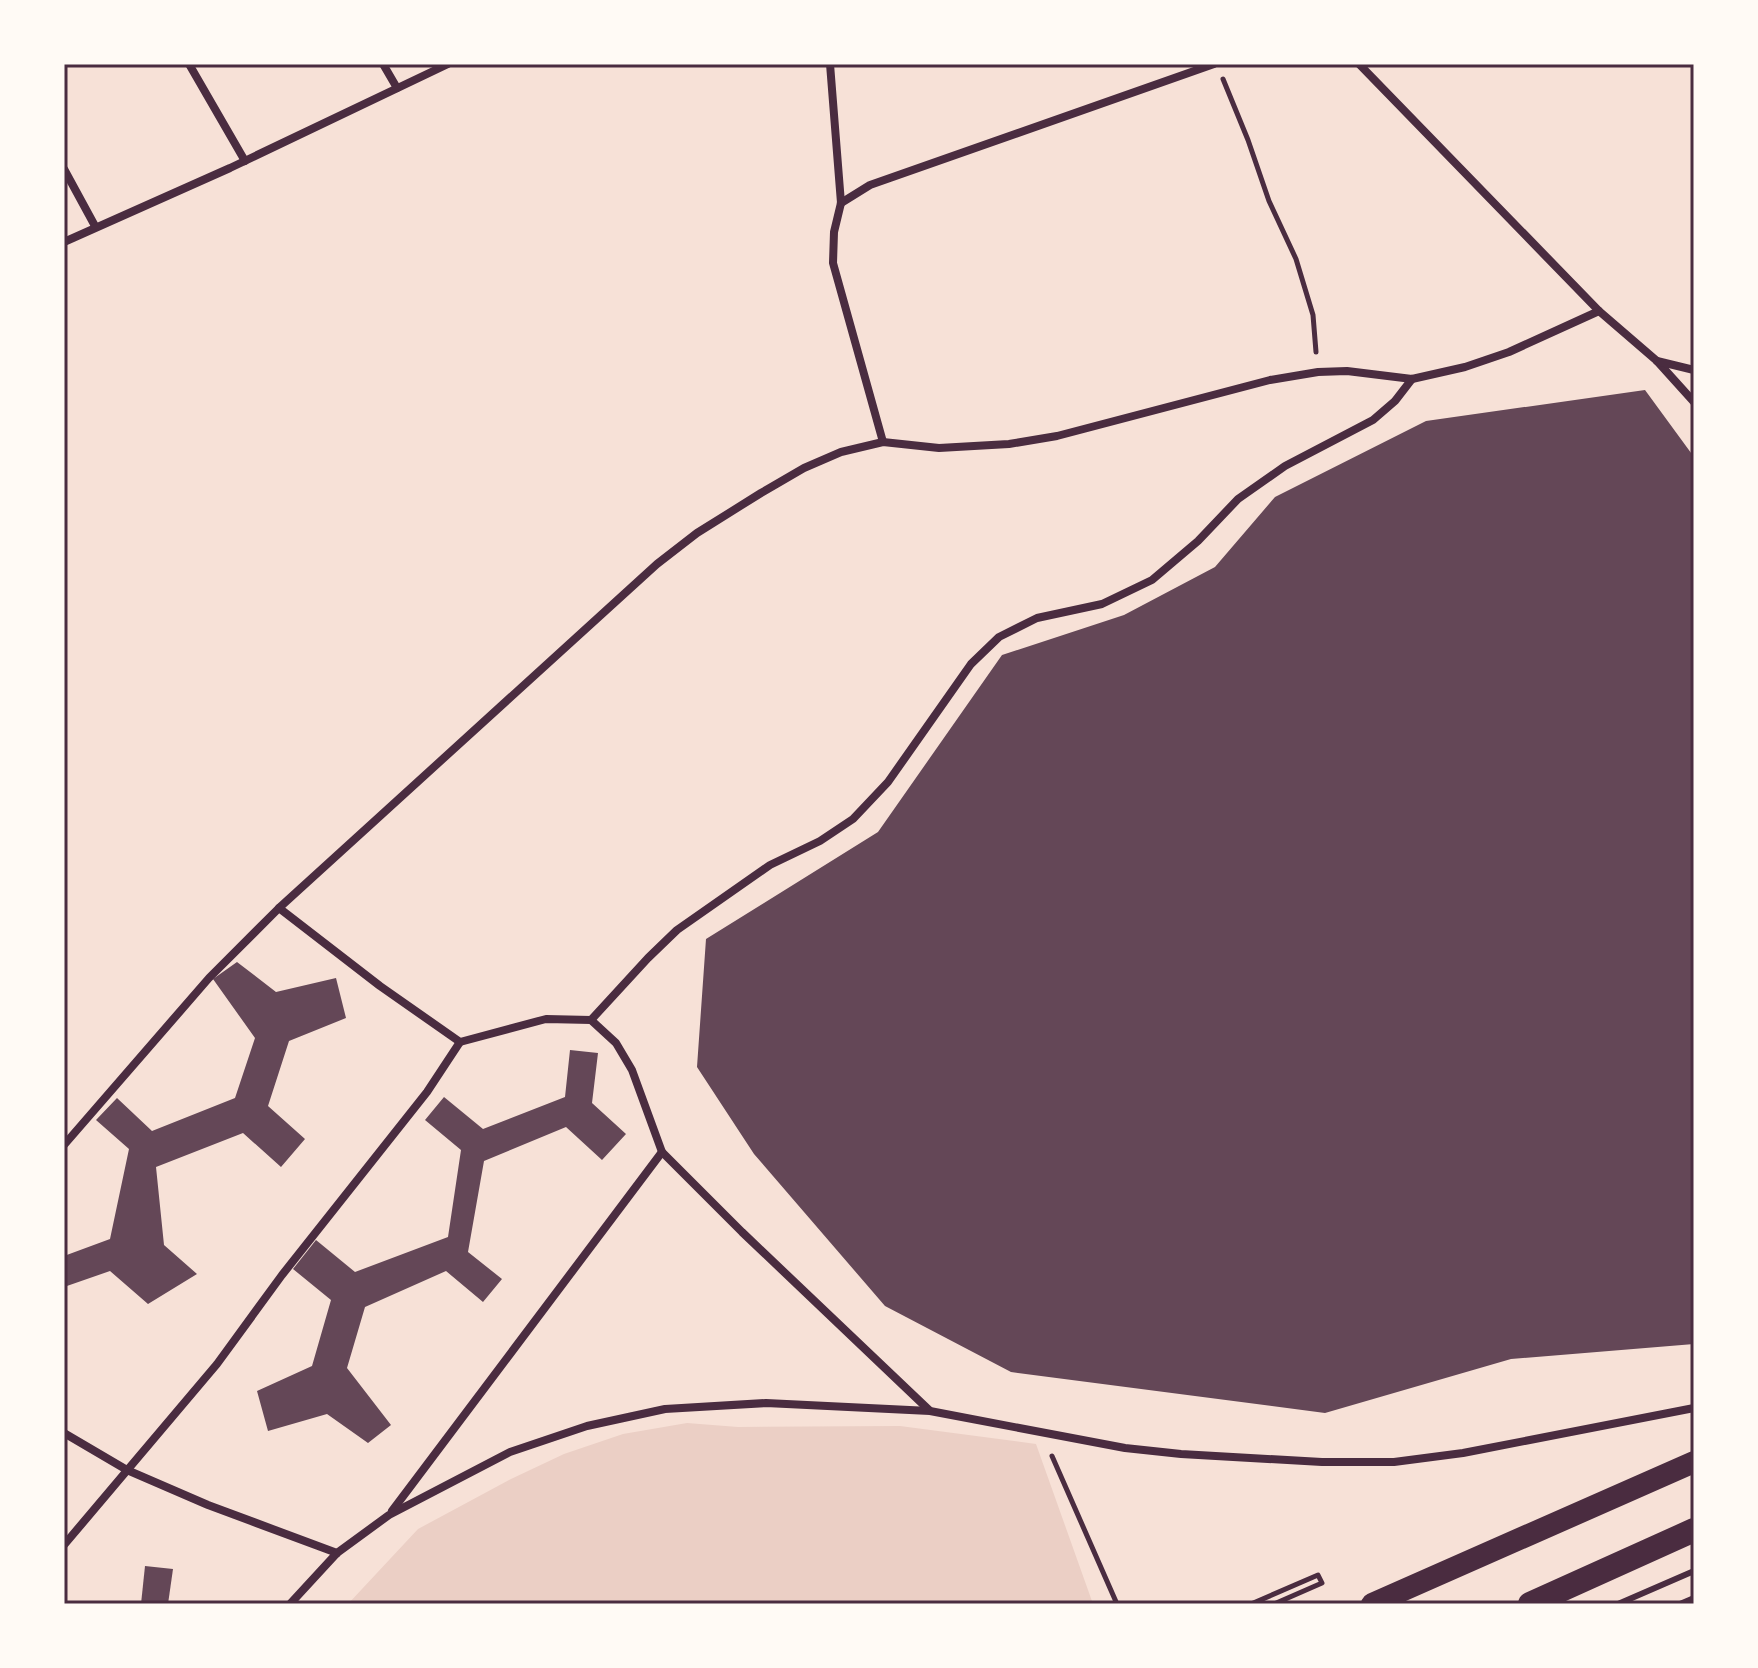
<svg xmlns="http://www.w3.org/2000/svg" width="1758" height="1668" font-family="Commissioner,sans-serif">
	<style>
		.green { fill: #ebcfc5 }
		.building { fill: #644757 }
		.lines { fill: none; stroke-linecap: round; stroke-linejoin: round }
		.path { stroke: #4a2c40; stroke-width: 5 }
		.service { stroke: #4a2c40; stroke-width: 6 }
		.minor { stroke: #4a2c40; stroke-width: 8 }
		.trunk { stroke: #4a2c40; stroke-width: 22 }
		.motorway { stroke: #4a2c40; stroke-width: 24 }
		.neatline { fill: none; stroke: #4a2c40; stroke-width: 3 }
	</style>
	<rect width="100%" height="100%" fill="#f7e1d7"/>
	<path class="green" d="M 687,1423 L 738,1427 L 900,1426 L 1036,1444 L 1093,1604 L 348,1604 L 418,1529 L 511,1479 L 564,1454 L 623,1434 Z"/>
	<g class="building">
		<path d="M 1645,390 L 1694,457 L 1694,1344 L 1511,1359 L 1325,1413 L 1011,1372 L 885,1306 L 754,1154 L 697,1067 L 706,939 L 878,832 L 1002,655 L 1124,615 L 1215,567 L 1275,497 L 1426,421 Z"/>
		<path d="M 237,962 L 276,992 L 336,978 L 346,1018 L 289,1041 L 268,1106 L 305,1139 L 281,1167 L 243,1133 L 156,1167 L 164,1245 L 197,1274 L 148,1304 L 110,1271 L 64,1287 L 64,1256 L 110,1239 L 129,1149 L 96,1120 L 117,1098 L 152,1131 L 235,1098 L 255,1038 L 213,979 Z"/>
		<path d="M 570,1050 L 598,1053 L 592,1103 L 626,1134 L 602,1160 L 566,1127 L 484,1161 L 468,1252 L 502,1279 L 483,1302 L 446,1271 L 365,1307 L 347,1368 L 391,1425 L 368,1443 L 327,1414 L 268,1431 L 257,1391 L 312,1366 L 331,1300 L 293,1269 L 316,1240 L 355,1272 L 448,1237 L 461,1150 L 425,1120 L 444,1097 L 483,1129 L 565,1097 Z"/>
		<path d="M 145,1566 L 173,1569 L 168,1604 L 141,1604 Z"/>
	</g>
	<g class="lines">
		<g class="path">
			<path d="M 1223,79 L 1248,140 L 1269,201 L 1296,259 L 1313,315 L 1316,352"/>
			<path d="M 1052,1456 L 1117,1604"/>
			<path d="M 1251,1604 L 1318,1575 L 1322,1583 L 1274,1604"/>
		</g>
		<g class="service">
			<path d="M 1618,1604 L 1694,1571"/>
			<path d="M 1680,1604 L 1694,1598"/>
		</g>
		<g class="minor">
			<path d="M 189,64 L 245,161"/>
			<path d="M 383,64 L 397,88"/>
			<path d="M 830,64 L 841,203 L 834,232 L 833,263 L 883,442"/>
			<path d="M 1359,64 L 1599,311 L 1657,361 L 1694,402"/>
			<path d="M 64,169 L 95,226"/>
			<path d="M 841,203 L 870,185 L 1214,64"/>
			<path d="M 64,242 L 230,168 L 448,64"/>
			<path d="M 1657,361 L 1694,370"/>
			<path d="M 279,908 L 380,986 L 460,1042 L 546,1019 L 591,1020 L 616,1043 L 632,1070 L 662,1152 L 742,1232 L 929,1410"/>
			<path d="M 591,1020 L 648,958 L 677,930 L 770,865 L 820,841 L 853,819 L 888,782 L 971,664 L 999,637 L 1037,618 L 1102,604 L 1152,580 L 1198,541 L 1238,499 L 1285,466 L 1373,420 L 1395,401 L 1412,379"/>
			<path d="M 64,1145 L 209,978 L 279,908 L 657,564 L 697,533 L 761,493 L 804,468 L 841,452 L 883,442 L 939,448 L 1009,444 L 1057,436 L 1270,380 L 1318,372 L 1347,371 L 1412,379 L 1465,367 L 1509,352 L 1599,311"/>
			<path d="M 64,1433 L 127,1470 L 208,1505 L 337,1553"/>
			<path d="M 392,1511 L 662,1152"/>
			<path d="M 64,1545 L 217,1364 L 282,1275 L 427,1092 L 460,1042"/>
			<path d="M 290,1604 L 337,1553 L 389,1515 L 510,1452 L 587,1426 L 665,1409 L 766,1403 L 930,1411 L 1125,1448 L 1181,1454 L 1322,1462 L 1394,1462 L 1463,1453 L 1694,1408"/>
		</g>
		<path class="trunk" d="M 1372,1604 L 1694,1462"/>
		<path class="motorway" d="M 1530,1604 L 1694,1530"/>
	</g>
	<rect width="1758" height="1668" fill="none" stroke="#fffaf5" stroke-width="132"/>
	<rect x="66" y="66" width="1626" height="1536" class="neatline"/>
</svg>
